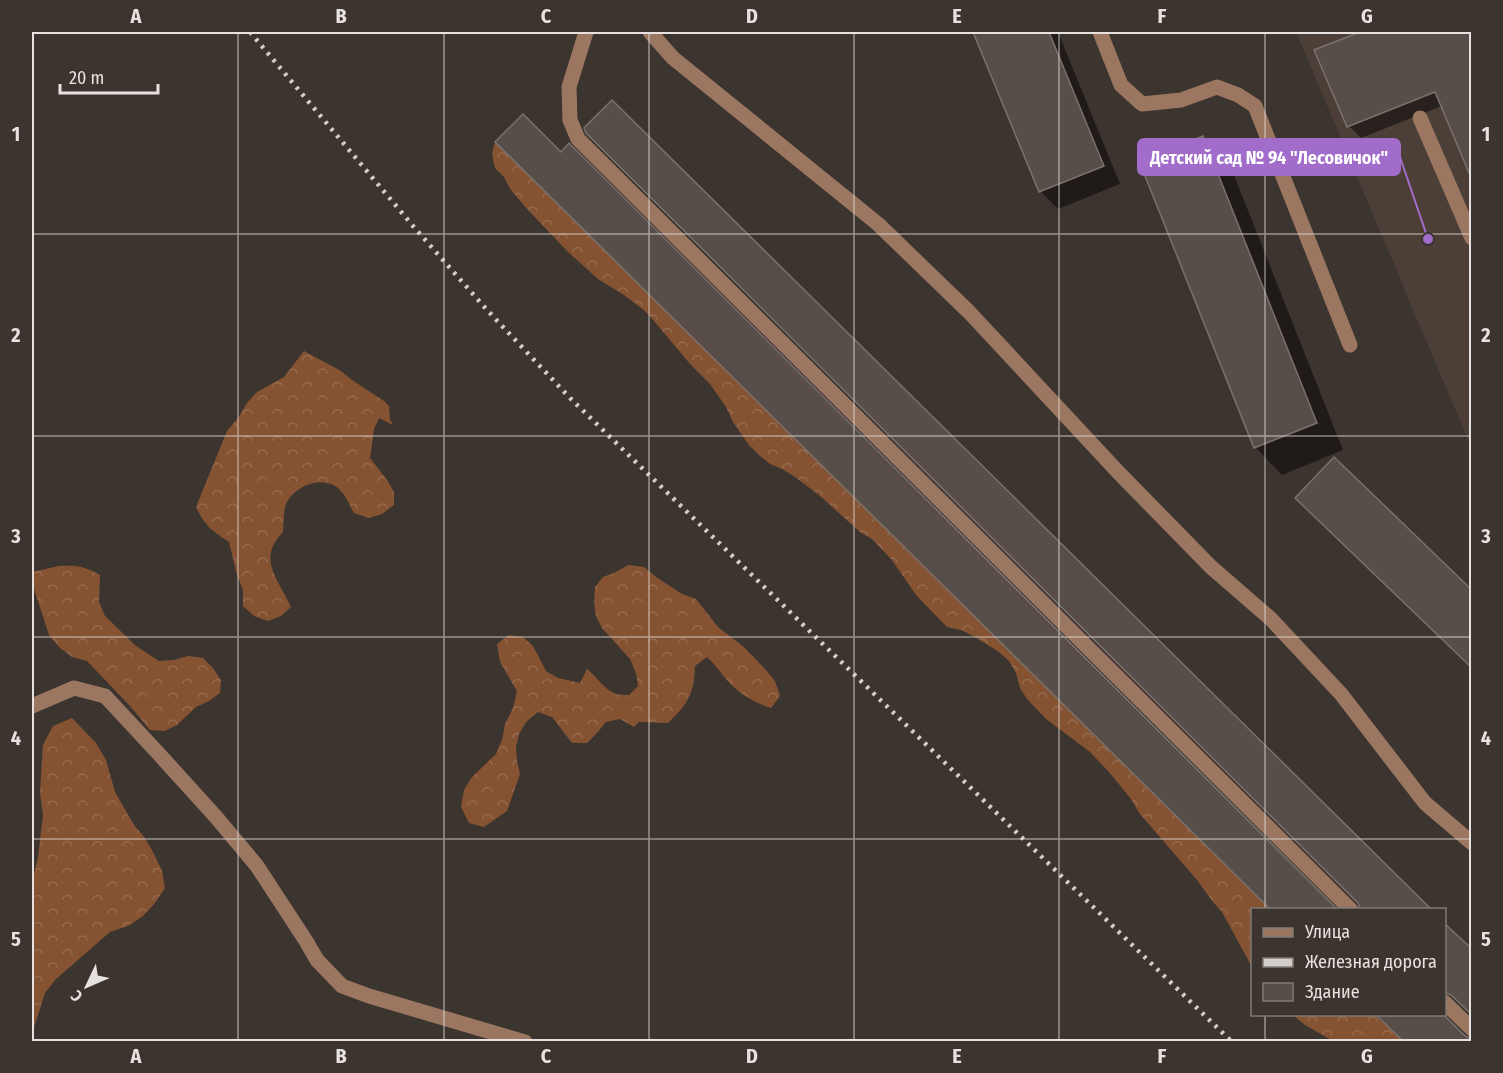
<svg xmlns="http://www.w3.org/2000/svg" width="1503" height="1073" font-family="'Fira Sans Condensed',sans-serif">
	<style>
		.built { fill: #4c3f37 }
		.forest { fill: url(#forest-crowns) }
		.shadow { fill: #0007 }
		.building { fill: #574e49; stroke: #7b716c; stroke-width: 1.5 }
		.lines { fill: none; stroke-linecap: round; stroke-linejoin: round }
		.minor { stroke: #9b7761; stroke-width: 15 }
		.rail { stroke: #d4cecb; stroke-width: 4.5; stroke-dasharray: 3 6; stroke-linecap: butt }
		.grid { fill: none; stroke: #e7e2df; stroke-width: 1.5; stroke-opacity: 0.55 }
		.leader { fill: none; stroke: #a16cca; stroke-width: 2 }
		.callout-dot { fill: #a16cca; stroke: #3c342f; stroke-width: 2 }
		.callout { fill: #a16cca; stroke: #a16cca; stroke-width: 2 }
		.callout-label { font-size: 18px; text-anchor: middle; font-weight: bold; fill: #fff }
		.neatline { fill: none; stroke: #e7e2df; stroke-width: 2 }
		.grid-label { font-size: 20px; text-anchor: middle; font-weight: bold; fill: #e7e2df }
	</style>
	<defs>
		<pattern id="forest-crowns" width="20" height="18" patternUnits="userSpaceOnUse" patternTransform="scale(1.5)"><rect width="20" height="18" fill="#855332"/><path d="M2 6a3 3 0 1 1 6 0M12 15a3 3 0 1 1 6 0" fill="none" stroke="#966b4f"/></pattern>
	</defs>
	<rect width="100%" height="100%" fill="#3c342f"/>
	<path class="built" d="M 1296,32 L 1471,32 L 1471,447 Z"/>
	<g class="forest">
		<path d="M 495,142 L 1270,909 L 1252,910 L 1252,967 L 1222,912 L 1213,902 L 1197,880 L 1140,814 L 1131,799 L 1109,772 L 1090,752 L 1046,719 L 1027,699 L 1020,688 L 1016,673 L 1009,661 L 999,652 L 975,637 L 961,630 L 947,627 L 916,595 L 892,560 L 872,539 L 860,532 L 819,495 L 795,477 L 784,470 L 770,464 L 759,455 L 749,445 L 733,422 L 726,407 L 710,384 L 691,365 L 654,321 L 645,311 L 624,295 L 598,279 L 567,251 L 528,210 L 511,190 L 504,177 L 495,168 L 492,154 Z"/>
		<path d="M 304,351 L 341,371 L 352,380 L 384,401 L 389,406 L 390,419 L 393,425 L 379,418 L 374,429 L 370,458 L 387,480 L 394,492 L 394,505 L 382,514 L 369,518 L 354,513 C 349,504 344,491 335,486 C 318,476 294,487 286,504 C 283,512 284,524 283,532 C 256,559 279,580 291,607 L 281,616 L 268,621 L 254,616 L 243,606 L 243,590 L 237,575 L 229,542 C 211,530 205,526 196,507 L 227,431 L 238,418 L 247,403 L 257,392 L 284,377 Z"/>
		<path d="M 628,565 L 644,567 L 656,577 L 682,594 L 696,599 L 718,627 L 744,647 L 765,669 L 775,681 L 780,696 L 771,708 C 753,702 739,694 726,679 C 720,672 715,664 707,657 L 695,666 C 694,694 688,704 668,723 L 639,722 L 634,727 L 620,719 L 606,722 L 597,733 L 587,743 L 572,743 L 552,717 L 538,712 L 526,722 L 519,734 L 516,747 L 517,761 L 520,774 L 507,811 L 484,827 L 469,823 L 461,807 L 464,790 L 472,777 L 496,754 L 502,740 L 505,724 L 513,708 L 517,691 L 500,662 L 497,644 L 509,635 L 523,637 L 533,646 L 546,671 L 558,678 L 580,683 L 587,669 C 596,676 603,688 614,693 C 618,695 624,695 629,695 L 638,686 L 636,673 L 630,659 L 602,628 L 596,616 L 594,602 L 595,587 L 603,577 L 616,572 Z"/>
		<path d="M 59,566 C 76,565 85,566 100,575 L 99,602 L 105,616 L 136,646 L 159,661 L 174,660 L 188,656 L 203,658 L 213,668 L 221,680 L 220,693 L 209,701 L 196,707 L 177,725 L 165,731 L 150,730 L 130,706 L 87,661 L 72,657 L 59,647 L 49,635 L 34,589 L 32,572 Z"/>
		<path d="M 72,718 L 96,743 L 106,760 L 115,792 L 134,825 L 145,838 L 154,854 L 162,871 L 165,888 L 155,903 L 143,916 L 128,926 L 110,932 L 56,979 L 45,993 L 32,1034 L 32,882 L 38,857 L 43,815 L 40,792 L 43,745 L 53,726 Z"/>
		<path d="M 1293,1015 L 1375,1015 L 1403,1041 L 1333,1041 L 1305,1025 Z"/>
	</g>
	<g class="shadow">
		<path d="M 975,32 L 1058,32 L 1120,184 L 1058,209 L 1040,191 Z"/>
		<path d="M 1365,32 L 1472,32 L 1472,178 L 1442,106 L 1361,138 L 1349,126 L 1316,50 Z"/>
		<path d="M 612,102 L 1429,910 L 1362,910 L 1362,906 Z"/>
		<path d="M 1202,137 L 1230,165 L 1343,450 L 1282,475 L 1255,447 Z"/>
		<path d="M 498,142 L 561,154 L 569,145 L 1335,910 L 1272,910 Z"/>
		<path d="M 1378,1014 L 1472,1039 L 1472,1042 L 1405,1042 Z"/>
	</g>
	<g class="building">
		<path d="M 973,32 L 1049,32 L 1104,166 L 1039,192 Z"/>
		<path d="M 1360,32 L 1472,32 L 1472,180 L 1435,92 L 1347,127 L 1314,50 Z"/>
		<path d="M 612,100 L 1431,909 L 1360,909 L 1358,903 L 586,133 L 584,128 Z"/>
		<path d="M 523,114 L 561,152 L 569,143 L 1337,909 L 1270,909 L 495,142 Z"/>
		<path d="M 1203,136 L 1317,423 L 1254,448 L 1139,161 Z"/>
		<path d="M 1334,457 L 1472,590 L 1472,668 L 1295,498 Z"/>
		<path d="M 1444,923 L 1472,949 L 1472,1015 L 1451,995 L 1444,992 Z"/>
		<path d="M 1375,1014 L 1443,1014 L 1465,1036 L 1472,1039 L 1472,1041 L 1403,1041 Z"/>
	</g>
	<g class="lines">
		<g class="minor">
			<path d="M 586,32 L 569,87 L 570,120 L 578,139 L 1351,910"/>
			<path d="M 650,32 L 673,58 L 878,224 L 969,312 L 1118,472 L 1211,567 L 1271,619 L 1341,694 L 1425,803 L 1472,843"/>
			<path d="M 1100,32 L 1121,85 L 1142,104 L 1181,100 L 1217,87 L 1238,95 L 1255,106 L 1350,345"/>
			<path d="M 1420,118 L 1472,238"/>
			<path d="M 32,706 L 74,688 L 105,696 L 158,753 L 216,817 L 257,866 L 306,941 L 317,960 L 342,986 L 369,996 L 525,1042"/>
			<path d="M 1444,1002 L 1472,1029"/>
		</g>
		<path class="rail" d="M 250,32 L 413,226 L 488,311 L 570,398 L 1232,1042"/>
	</g>
	<path class="grid" d="M 238,32 L 238,1042M 444,32 L 444,1042M 649,32 L 649,1042M 854,32 L 854,1042M 1059,32 L 1059,1042M 1265,32 L 1265,910M 32,234 L 1472,234M 32,436 L 1472,436M 32,637 L 1472,637M 32,839 L 1472,839M 1265,1014 L 1265,1042"/>
	<path class="leader" d="M1428 239L1400 157"/>
	<circle class="callout-dot" cx="1428" cy="239" r="6"/>
	<rect class="callout" x="1138" y="139" width="262" height="36" rx="6"/>
	<g class="callout-label">
		<text x="1269" y="164">Детский сад № 94 "Лесовичок"</text>
	</g>
	<rect width="1503" height="1073" fill="none" stroke="#3c342f" stroke-width="66"/>
	<rect x="1251" y="908" width="195" height="108" fill="#3c342f" stroke="#807a75" stroke-width="1.5"/>
	<rect x="1263" y="928" width="30" height="9" fill="#9b7761" stroke="#807a75" stroke-width="1.5"/>
	<text x="1305" y="938" font-size="18" fill="#e7e2df">Улица</text>
	<rect x="1263" y="958" width="30" height="9" fill="#d4cecb" stroke="#807a75" stroke-width="1.5"/>
	<text x="1305" y="968" font-size="18" fill="#e7e2df">Железная дорога</text>
	<rect x="1263" y="983" width="30" height="18" fill="#574e49" stroke="#807a75" stroke-width="1.5"/>
	<text x="1305" y="998" font-size="18" fill="#e7e2df">Здание</text>
	<g transform="translate(87 986) rotate(226)" stroke="#3c342f" stroke-width="4.5" paint-order="stroke">
	<path d="M0-4.5L10 22L0 15L-10 22Z" fill="#e7e2df"/>
	<text y="-9" font-size="16" font-weight="bold" text-anchor="middle" fill="#e7e2df">С</text>
	</g>
	<path d="M60 84v9h98v-9" fill="none" stroke="#e7e2df" stroke-width="3"/>
	<text x="69" y="84" font-size="18" fill="#e7e2df" stroke="#3c342f" stroke-width="4.5" paint-order="stroke">20 m</text>
	<rect x="33" y="33" width="1437" height="1007" class="neatline"/>
	<g class="grid-label">
		<text x="136" y="23">A</text>
		<text x="341" y="23">B</text>
		<text x="546" y="23">C</text>
		<text x="752" y="23">D</text>
		<text x="957" y="23">E</text>
		<text x="1162" y="23">F</text>
		<text x="1367" y="23">G</text>
		<text x="16" y="141">1</text>
		<text x="1486" y="141">1</text>
		<text x="16" y="342">2</text>
		<text x="1486" y="342">2</text>
		<text x="16" y="543">3</text>
		<text x="1486" y="543">3</text>
		<text x="16" y="745">4</text>
		<text x="1486" y="745">4</text>
		<text x="16" y="946">5</text>
		<text x="1486" y="946">5</text>
		<text x="136" y="1063">A</text>
		<text x="341" y="1063">B</text>
		<text x="546" y="1063">C</text>
		<text x="752" y="1063">D</text>
		<text x="957" y="1063">E</text>
		<text x="1162" y="1063">F</text>
		<text x="1367" y="1063">G</text>
	</g>
</svg>
